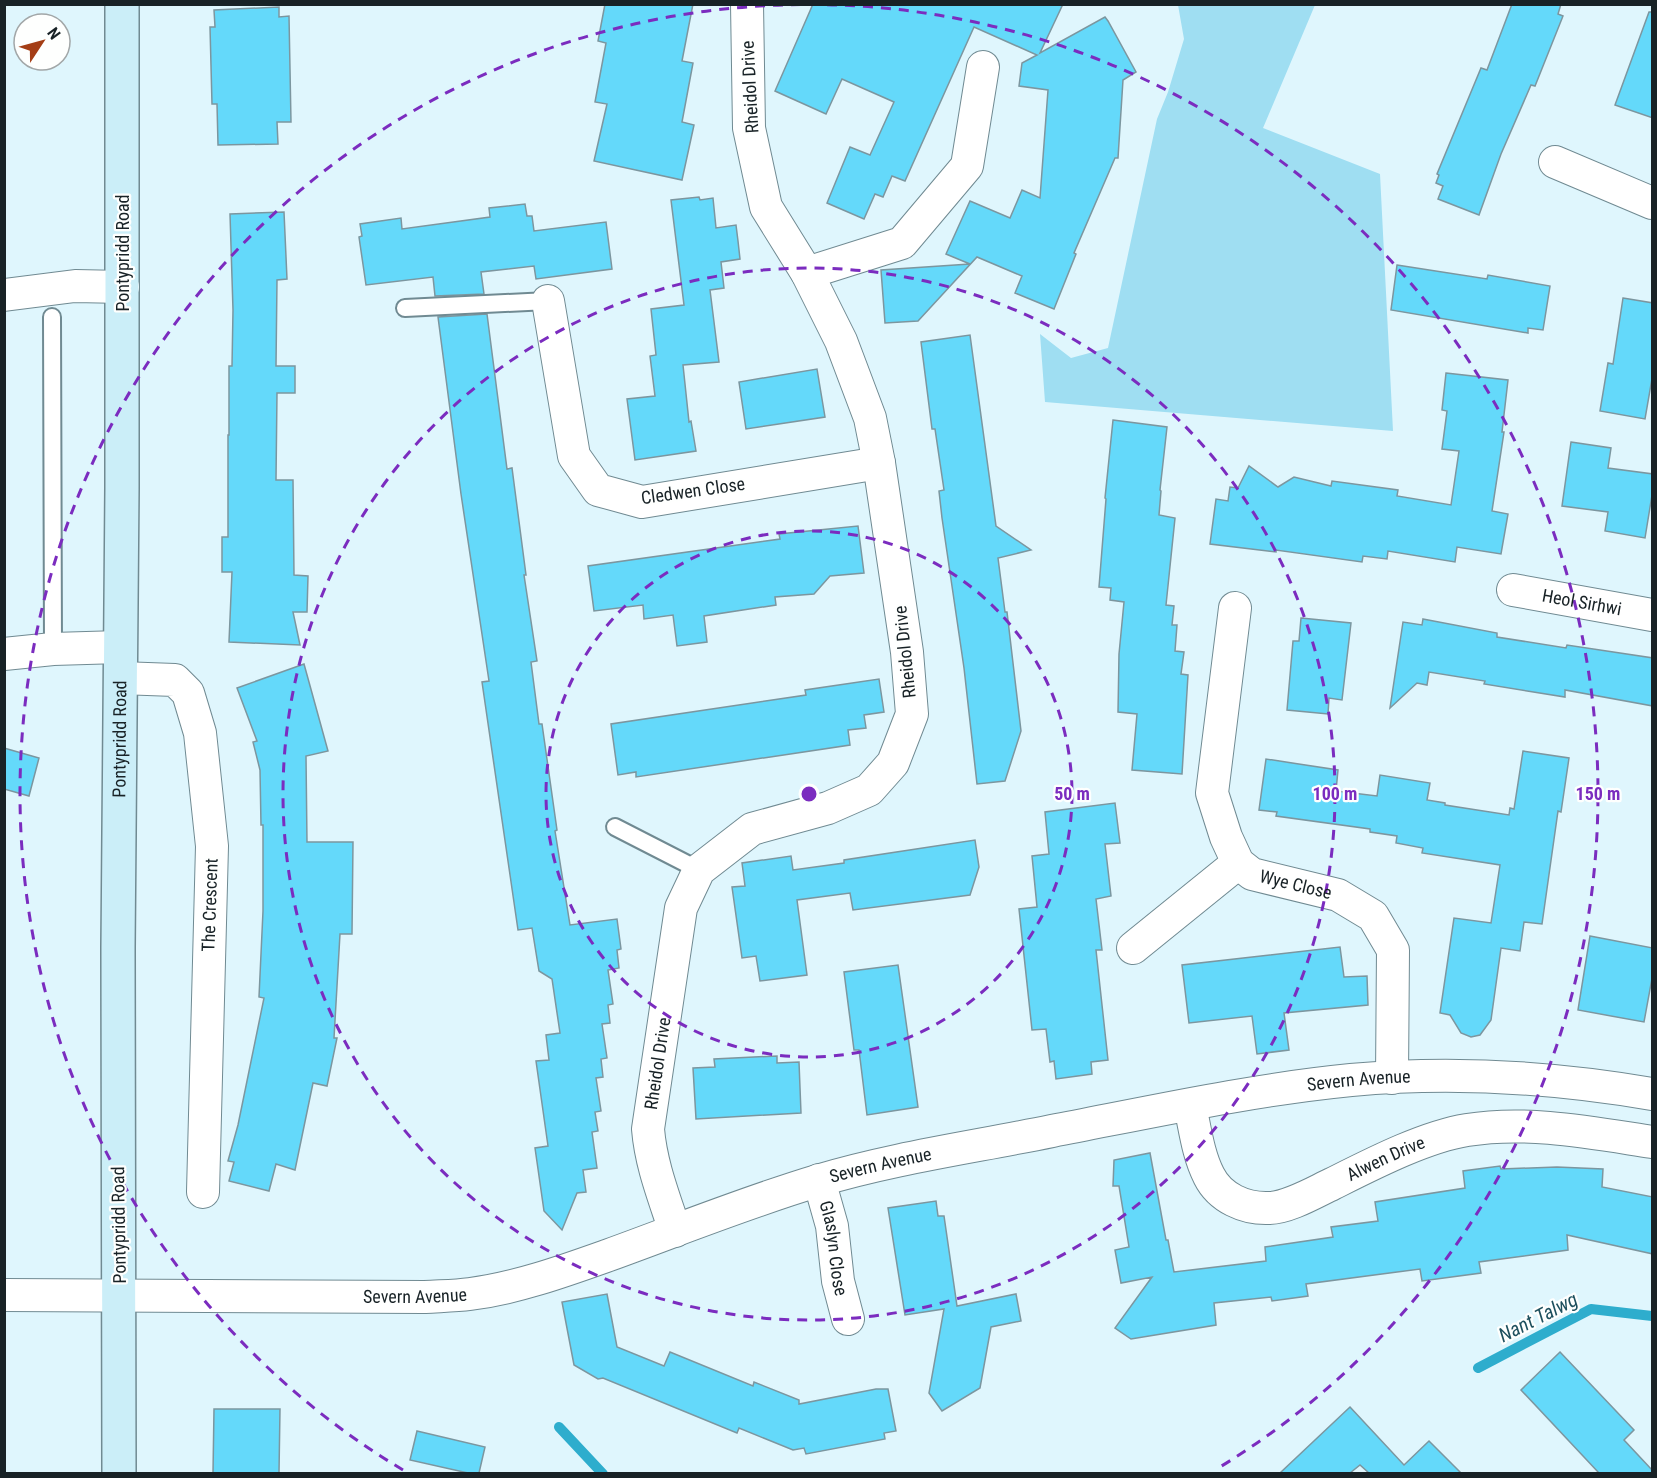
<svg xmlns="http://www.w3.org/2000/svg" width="1657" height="1478" font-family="'Roboto Condensed',sans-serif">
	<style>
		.green { fill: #9fdef2 }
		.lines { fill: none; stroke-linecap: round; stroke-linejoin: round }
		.stream { stroke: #2eadcd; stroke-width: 10 }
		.building { fill: #64d9fa; stroke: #7c969f; stroke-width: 1.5 }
		.service-casing { stroke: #708a92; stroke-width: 20 }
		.minor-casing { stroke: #708a92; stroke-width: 34 }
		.secondary-casing { stroke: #708a92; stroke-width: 36 }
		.service { stroke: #fff; stroke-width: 16 }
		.minor { stroke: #fff; stroke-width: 32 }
		.secondary { stroke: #cbeef8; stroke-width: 33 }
		.ring { fill: none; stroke: #7b2cbf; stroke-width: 3; stroke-dasharray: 10 8 }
		.labels { text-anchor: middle; stroke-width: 4.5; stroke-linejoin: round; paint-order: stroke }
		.street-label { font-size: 18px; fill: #182226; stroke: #fefffe }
		.water-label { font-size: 20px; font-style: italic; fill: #1e505e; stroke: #fefffe }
		.centre { fill: #7b2cbf; stroke: #fefffe; stroke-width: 3 }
		.ring-label { font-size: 18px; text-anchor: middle; font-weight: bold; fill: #7b2cbf; stroke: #fefffe; stroke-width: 4.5; stroke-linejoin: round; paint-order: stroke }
	</style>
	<rect width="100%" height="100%" fill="#dff6fd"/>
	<path class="green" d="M 1178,5 L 1315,5 L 1263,128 L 1380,174 L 1393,431 L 1045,402 L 1040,334 L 1071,358 L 1108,348 L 1157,119 L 1168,92 L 1184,39 Z"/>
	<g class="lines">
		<g class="stream">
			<path d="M 1478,1368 L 1591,1309 L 1652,1316"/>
			<path d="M 559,1427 L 603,1474"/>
		</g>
	</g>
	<g class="building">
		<path d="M 605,4 L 693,4 L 682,61 L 693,63 L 682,122 L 694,125 L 682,180 L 594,161 L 607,104 L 595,102 L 606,43 L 598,41 Z"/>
		<path d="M 813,4 L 1063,4 L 1040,53 L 1105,17 L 1108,21 L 1136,72 L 1123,80 L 1118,158 L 1115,158 L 1074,253 L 1076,254 L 1054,309 L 1015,293 L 1022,276 L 977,257 L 918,321 L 885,323 L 881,270 L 970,264 L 946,254 L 970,201 L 1010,218 L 1022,190 L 1040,198 L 1048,90 L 1019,86 L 1022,63 L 1037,55 L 974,27 L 905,181 L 892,176 L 883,197 L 875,194 L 864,219 L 827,203 L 850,147 L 870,155 L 894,102 L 842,79 L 826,114 L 775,91 Z"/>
		<path d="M 1512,4 L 1561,4 L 1558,14 L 1563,16 L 1535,86 L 1531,85 L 1501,154 L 1479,215 L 1438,199 L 1443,186 L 1436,183 L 1439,175 L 1437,174 L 1481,68 L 1487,70 Z"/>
		<path d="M 279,7 L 279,17 L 289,16 L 291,122 L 277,122 L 278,144 L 218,145 L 217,104 L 212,104 L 210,27 L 215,27 L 214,10 Z"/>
		<path d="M 1649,12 L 1653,12 L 1653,118 L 1615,105 Z"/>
		<path d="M 699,197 L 700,200 L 713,198 L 716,228 L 736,225 L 738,241 L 740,259 L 721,262 L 724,288 L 710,290 L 719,362 L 683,365 L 689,422 L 691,421 L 696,451 L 635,460 L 627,399 L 655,396 L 650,356 L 656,355 L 651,309 L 684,305 L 671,200 Z"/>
		<path d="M 525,204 L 527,216 L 532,216 L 534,231 L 606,222 L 612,269 L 536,279 L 534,266 L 481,272 L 484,294 L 435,296 L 433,277 L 366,285 L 359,237 L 362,236 L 360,224 L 401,218 L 402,229 L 490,217 L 489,208 Z"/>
		<path d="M 284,212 L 287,279 L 277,280 L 276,366 L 295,366 L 295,393 L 277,393 L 276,480 L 293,480 L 294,575 L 308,576 L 307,612 L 293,612 L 300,645 L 229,642 L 232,572 L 222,572 L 222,537 L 228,537 L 228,435 L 229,435 L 229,366 L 232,366 L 233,310 L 230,214 Z"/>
		<path d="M 1397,265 L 1487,279 L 1488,275 L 1550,286 L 1543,330 L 1528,328 L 1528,333 L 1391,310 Z"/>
		<path d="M 1623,298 L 1653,303 L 1653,373 L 1645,419 L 1600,411 L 1608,363 L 1613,364 Z"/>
		<path d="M 487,314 L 507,469 L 512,468 L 526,575 L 524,575 L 537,661 L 531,662 L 539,724 L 542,724 L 557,830 L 555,831 L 570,925 L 617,919 L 621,949 L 617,950 L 619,968 L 608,970 L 613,1004 L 608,1005 L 610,1023 L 602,1024 L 607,1058 L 601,1059 L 603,1077 L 596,1078 L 601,1111 L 595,1112 L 598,1131 L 592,1132 L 597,1168 L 583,1170 L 586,1192 L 577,1193 L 562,1230 L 544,1211 L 535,1148 L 548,1146 L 536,1061 L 549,1060 L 546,1035 L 560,1033 L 552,979 L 539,971 L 532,928 L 518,930 L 482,682 L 489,681 L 461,494 L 438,317 Z"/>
		<path d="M 970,335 L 996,526 L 1031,550 L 998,558 L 1005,612 L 1007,612 L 1021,731 L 1005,781 L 977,784 L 964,668 L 942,518 L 939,491 L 944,490 L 935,429 L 932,429 L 921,342 Z"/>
		<path d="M 817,369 L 825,417 L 746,429 L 739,382 Z"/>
		<path d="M 1446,373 L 1508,380 L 1502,432 L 1504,432 L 1492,511 L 1508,514 L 1501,554 L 1457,547 L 1455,562 L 1388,551 L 1387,559 L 1363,556 L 1362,562 L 1276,550 L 1276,552 L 1210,544 L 1216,499 L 1228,501 L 1230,487 L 1238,488 L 1249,466 L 1278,487 L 1294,477 L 1331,486 L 1332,481 L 1398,490 L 1397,496 L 1451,505 L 1459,451 L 1442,449 L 1447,411 L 1442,410 Z"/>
		<path d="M 1113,420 L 1167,427 L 1160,490 L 1161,491 L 1159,515 L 1175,518 L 1166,605 L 1174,606 L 1172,625 L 1177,625 L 1175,651 L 1184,652 L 1181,674 L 1188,675 L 1182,774 L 1132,770 L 1137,714 L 1118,712 L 1119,654 L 1124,602 L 1110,600 L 1111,588 L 1099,587 L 1106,499 L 1105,498 Z"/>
		<path d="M 1571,442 L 1611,448 L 1608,468 L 1653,474 L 1653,489 L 1645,538 L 1605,531 L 1608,512 L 1562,506 Z"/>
		<path d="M 858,526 L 864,573 L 830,576 L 814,594 L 775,597 L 776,605 L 704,616 L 707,642 L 677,646 L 673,615 L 644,619 L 643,605 L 594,611 L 588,566 L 780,539 L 779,534 Z"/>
		<path d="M 1301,618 L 1351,623 L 1342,700 L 1329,698 L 1328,714 L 1287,710 L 1293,641 L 1299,641 Z"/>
		<path d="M 1423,619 L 1497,633 L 1497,637 L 1566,648 L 1567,645 L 1653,658 L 1653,706 L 1565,690 L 1565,697 L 1484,684 L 1485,681 L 1429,672 L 1427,685 L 1417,683 L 1390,708 L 1403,622 L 1422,625 Z"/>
		<path d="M 304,664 L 328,751 L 306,756 L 307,842 L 353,842 L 352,934 L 340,934 L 334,1038 L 337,1038 L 327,1086 L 313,1083 L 295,1170 L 276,1164 L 269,1191 L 229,1181 L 234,1162 L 228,1161 L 238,1125 L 264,998 L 259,997 L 263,911 L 263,825 L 261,825 L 260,770 L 253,742 L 257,741 L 237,688 Z"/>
		<path d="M 879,679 L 884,712 L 864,715 L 866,728 L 848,730 L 850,745 L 636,777 L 636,772 L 618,775 L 611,724 L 806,695 L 805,690 Z"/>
		<path d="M 4,748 L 39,758 L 29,796 L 4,789 Z"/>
		<path d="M 1523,751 L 1569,758 L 1561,812 L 1558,811 L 1542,924 L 1524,922 L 1520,951 L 1501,948 L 1491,1020 L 1480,1035 L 1471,1037 L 1461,1033 L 1450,1015 L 1440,1013 L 1454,918 L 1491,923 L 1500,865 L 1422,853 L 1423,848 L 1396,843 L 1397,836 L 1370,832 L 1370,829 L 1276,816 L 1277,812 L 1259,810 L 1266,759 L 1338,770 L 1336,791 L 1377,796 L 1380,775 L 1430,783 L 1427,800 L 1445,803 L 1445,805 L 1509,815 L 1510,808 L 1514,809 Z"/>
		<path d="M 1115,803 L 1120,843 L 1105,844 L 1111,896 L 1096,899 L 1102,950 L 1096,950 L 1108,1060 L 1091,1062 L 1092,1074 L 1056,1079 L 1054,1061 L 1050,1062 L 1046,1029 L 1032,1030 L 1019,909 L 1037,907 L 1032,856 L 1049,854 L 1045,812 Z"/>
		<path d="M 975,840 L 979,867 L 970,895 L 853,910 L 850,893 L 797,900 L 807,975 L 760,981 L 756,956 L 742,958 L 732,887 L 745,886 L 742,863 L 791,856 L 793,870 L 844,863 L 844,860 Z"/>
		<path d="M 1590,936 L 1653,948 L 1653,973 L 1644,1022 L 1578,1010 Z"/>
		<path d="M 1340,947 L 1344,977 L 1367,976 L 1368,1005 L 1284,1013 L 1289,1050 L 1257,1054 L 1252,1016 L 1189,1023 L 1182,965 Z"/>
		<path d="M 898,965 L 918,1107 L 867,1115 L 859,1050 L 854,1050 L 844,972 Z"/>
		<path d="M 777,1056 L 777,1063 L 799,1062 L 801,1113 L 696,1119 L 693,1068 L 715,1067 L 714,1059 Z"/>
		<path d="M 1150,1153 L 1166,1240 L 1168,1240 L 1174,1272 L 1266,1261 L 1265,1247 L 1333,1237 L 1331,1227 L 1378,1221 L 1375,1202 L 1465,1188 L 1463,1171 L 1500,1166 L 1501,1169 L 1557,1167 L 1603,1169 L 1602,1187 L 1653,1197 L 1653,1254 L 1567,1235 L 1568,1250 L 1479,1262 L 1481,1273 L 1422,1281 L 1420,1269 L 1306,1284 L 1308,1296 L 1272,1301 L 1271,1297 L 1214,1303 L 1216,1325 L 1131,1339 L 1115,1328 L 1152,1277 L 1121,1283 L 1115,1250 L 1129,1247 L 1119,1186 L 1113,1186 L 1114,1160 Z"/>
		<path d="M 936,1201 L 938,1216 L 944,1216 L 957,1306 L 1016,1294 L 1021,1321 L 991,1327 L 980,1388 L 942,1411 L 929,1393 L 944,1309 L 905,1315 L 888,1208 Z"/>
		<path d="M 607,1294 L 617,1347 L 664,1366 L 670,1352 L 753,1386 L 754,1382 L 799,1400 L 799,1404 L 876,1389 L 888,1389 L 896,1431 L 884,1433 L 885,1439 L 806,1454 L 804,1448 L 793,1450 L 739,1428 L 737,1433 L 603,1378 L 598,1379 L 574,1365 L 562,1302 Z"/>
		<path d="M 1560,1352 L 1634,1430 L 1624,1440 L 1653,1471 L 1653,1473 L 1599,1473 L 1521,1390 Z"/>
		<path d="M 1350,1407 L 1404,1465 L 1429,1441 L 1461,1473 L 1369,1473 L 1360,1465 L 1350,1473 L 1280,1473 Z"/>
		<path d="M 214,1409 L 280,1409 L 279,1473 L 213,1473 Z"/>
		<path d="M 417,1431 L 485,1447 L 479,1473 L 468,1473 L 410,1460 Z"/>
	</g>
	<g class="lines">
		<g class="service-casing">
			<g id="service">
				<path d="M 405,308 L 548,301"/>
				<path d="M 52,317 L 53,649"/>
				<path d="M 615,827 L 699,870"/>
			</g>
		</g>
		<g class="minor-casing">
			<g id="minor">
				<path d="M 1555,162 L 1652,203"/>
				<path d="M 807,273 L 902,243 L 967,166 L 983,67"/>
				<path d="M 4,295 L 75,286 L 123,287"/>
				<path d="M 548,301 L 574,456 L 598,490 L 642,502 L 879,463"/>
				<path id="s1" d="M 1513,590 L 1652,615"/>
				<path id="s2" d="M 1235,608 L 1212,793 L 1226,837 L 1238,863 L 1252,874 L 1338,895 L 1373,916 L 1393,950 L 1392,1078"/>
				<path d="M 4,654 L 53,649 L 120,647"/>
				<path d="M 120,678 L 175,680 L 188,693 L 200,733 L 212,846 L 203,1192"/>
				<path d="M 1133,948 L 1238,863"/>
				<path id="s3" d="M 1190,1106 C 1195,1128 1198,1155 1209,1176 C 1220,1198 1245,1209 1269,1208 C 1288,1208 1315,1192 1332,1184 C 1372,1164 1424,1137 1467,1130 C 1528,1120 1593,1133 1652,1142"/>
				<path id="s4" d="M 819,1180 L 832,1226 L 838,1281 L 848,1319"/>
				<path id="s5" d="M 675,1231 C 664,1197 651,1165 648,1129 L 681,908 L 699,870 L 752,829 L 828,808 L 869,790 L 893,763 L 912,714 L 907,652 L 879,463 L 870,418 L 841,341 L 807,273 L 766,207 L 749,128 L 747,4"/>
				<path id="s6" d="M 4,1295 L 425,1297 C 440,1296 455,1296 470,1294 C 517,1288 564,1271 609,1255 C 678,1230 747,1202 817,1181 C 893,1158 974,1147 1052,1131 C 1151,1112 1250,1090 1351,1080 C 1451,1071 1553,1077 1652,1094"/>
			</g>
		</g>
		<g class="secondary-casing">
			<g id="secondary">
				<path id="s7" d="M 119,1474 L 118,948 L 122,488 L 122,4"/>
			</g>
		</g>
		<use href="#service" class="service"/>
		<use href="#minor" class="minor"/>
		<use href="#secondary" class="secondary"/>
	</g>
	<g class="ring">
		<circle cx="809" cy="794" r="263"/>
		<circle cx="809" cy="794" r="526"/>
		<path d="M403 1470A789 789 0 1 1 1215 1470"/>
	</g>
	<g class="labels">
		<g class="street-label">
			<text transform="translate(750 87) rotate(-93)" y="6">Rheidol Drive</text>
			<text transform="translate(123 253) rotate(-90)" y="6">Pontypridd Road</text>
			<text transform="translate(693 491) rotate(-8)" y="6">Cledwen Close</text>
			<text dy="6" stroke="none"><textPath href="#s1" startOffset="70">Heol Sirhwi</textPath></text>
			<text transform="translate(905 652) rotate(-96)" y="6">Rheidol Drive</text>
			<text dy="6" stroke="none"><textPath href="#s7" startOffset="735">Pontypridd Road</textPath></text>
			<text dy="6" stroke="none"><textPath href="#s2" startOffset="324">Wye Close</textPath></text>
			<text transform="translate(210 905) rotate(-88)" y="6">The Crescent</text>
			<text dy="6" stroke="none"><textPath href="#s5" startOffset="172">Rheidol Drive</textPath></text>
			<text dy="6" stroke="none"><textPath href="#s6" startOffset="1383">Severn Avenue</textPath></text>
			<text dy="6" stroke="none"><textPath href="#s3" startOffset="272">Alwen Drive</textPath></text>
			<text dy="6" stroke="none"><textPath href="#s6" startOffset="897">Severn Avenue</textPath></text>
			<text transform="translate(119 1225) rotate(-91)" y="6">Pontypridd Road</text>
			<text dy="6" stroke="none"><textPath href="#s4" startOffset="70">Glaslyn Close</textPath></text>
			<text dy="6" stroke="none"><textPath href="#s6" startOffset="411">Severn Avenue</textPath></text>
		</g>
		<g class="water-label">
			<text transform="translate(1538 1317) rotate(-27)" y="7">Nant Talwg</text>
		</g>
	</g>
	<circle cx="809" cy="794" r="9" class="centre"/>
	<g class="ring-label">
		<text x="1072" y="800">50 m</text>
		<text x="1335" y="800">100 m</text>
		<text x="1598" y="800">150 m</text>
	</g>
	<rect width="1657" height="1478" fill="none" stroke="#182226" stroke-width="12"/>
	<g transform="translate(42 42) rotate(54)"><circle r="28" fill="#fefffe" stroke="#a2a7a8" stroke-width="1.5"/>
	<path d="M0-4.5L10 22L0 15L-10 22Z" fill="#a43e16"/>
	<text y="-9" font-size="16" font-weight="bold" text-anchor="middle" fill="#182226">N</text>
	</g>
</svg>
